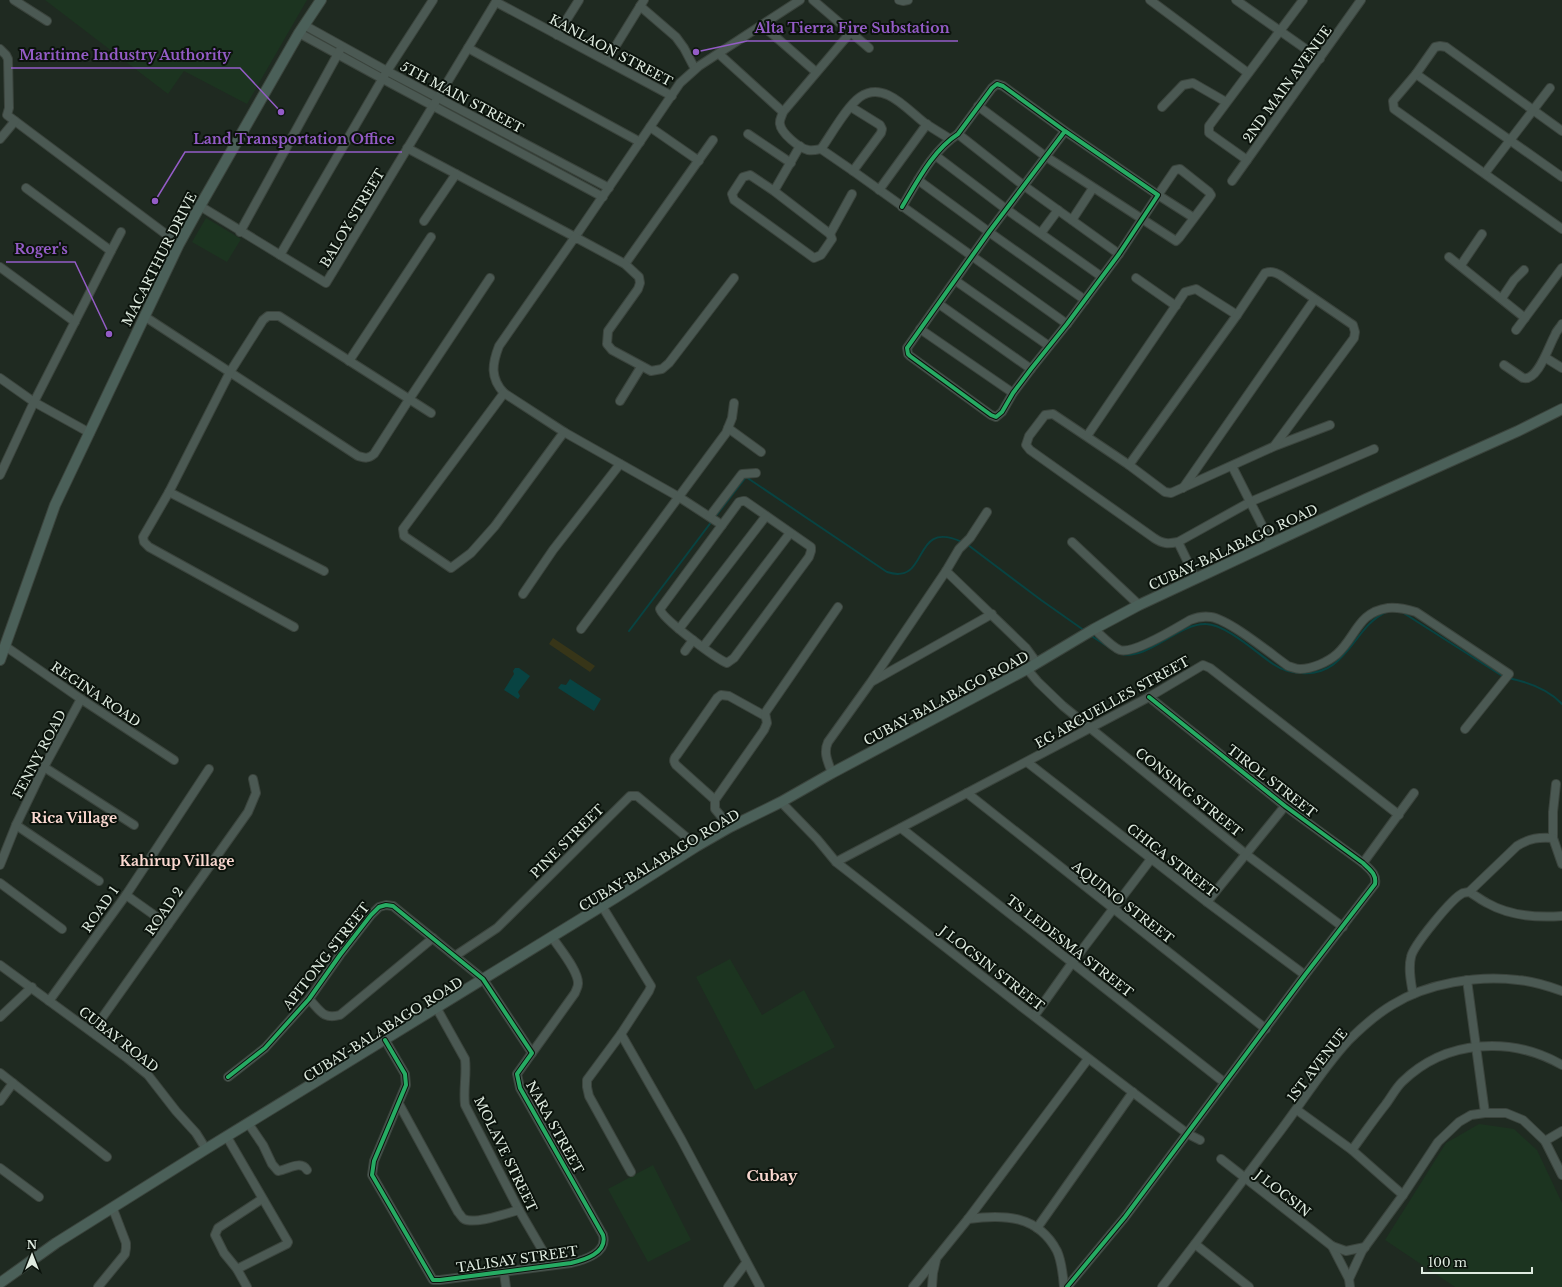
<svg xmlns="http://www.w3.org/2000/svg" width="1562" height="1287" font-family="'Libre Baskerville',serif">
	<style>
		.built { fill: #1c3420 }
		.green { fill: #373518 }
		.water { fill: #084342 }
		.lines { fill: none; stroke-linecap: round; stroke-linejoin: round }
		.stream { stroke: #084342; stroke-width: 2 }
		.minor-casing { stroke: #3b443d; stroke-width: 10 }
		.major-casing { stroke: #3b443d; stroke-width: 12 }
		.minor { stroke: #4b5953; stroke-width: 8 }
		.major { stroke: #4b6059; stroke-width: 10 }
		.cycleway-casing { stroke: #0b130c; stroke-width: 6 }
		.cycleway { stroke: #26ab63; stroke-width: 4 }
		.labels { text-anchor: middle; stroke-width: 4; stroke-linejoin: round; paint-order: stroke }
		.street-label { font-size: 13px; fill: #dfebe0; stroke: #0b130c }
		.neighbourhood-label { font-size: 14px; font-weight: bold; fill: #fad8d0; stroke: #0b130c }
		.quarter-label { font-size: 15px; font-weight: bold; fill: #fad8d0; stroke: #0b130c }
		.leader { fill: none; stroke: #945cc7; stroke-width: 1.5 }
		.callout-dot { fill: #945cc7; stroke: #0b130c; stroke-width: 1.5 }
		.callout-label { font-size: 14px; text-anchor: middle; font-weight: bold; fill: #945cc7; stroke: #0b130c; stroke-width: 4; stroke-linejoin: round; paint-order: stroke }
	</style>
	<rect width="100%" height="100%" fill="#1f2a21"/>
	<g class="built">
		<path d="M 45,0 L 307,0 L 247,104 L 184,71 L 168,94 Z"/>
		<path d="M 206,218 L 241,239 L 227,262 L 192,242 Z"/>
		<path d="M 730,959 L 762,1015 L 804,990 L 835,1047 L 755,1090 L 696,977 Z"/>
		<path d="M 1479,1124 L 1514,1129 L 1537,1150 L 1562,1203 L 1562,1287 L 1455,1287 L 1385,1240 L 1446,1143 Z"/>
		<path d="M 653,1165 L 691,1240 L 648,1262 L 608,1189 Z"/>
	</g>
	<path class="green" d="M 553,638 L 595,666 L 590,672 L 549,644 Z"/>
	<g class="water">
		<path d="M 515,668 L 519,668 L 530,676 L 518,692 L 520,696 L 518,699 L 504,690 L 514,674 L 513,671 Z"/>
		<path d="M 570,679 L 601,699 L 594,711 L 558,688 L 561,684 L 566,685 Z"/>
	</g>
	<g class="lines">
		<g class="stream">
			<path d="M 715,517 L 746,477 L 887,572 C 931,586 910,518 962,542"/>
			<path d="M 968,545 L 1041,600 L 1085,631"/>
			<path d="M 1402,612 L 1504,677"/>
			<path d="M 629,631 L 712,521"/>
			<path d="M 1090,635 L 1116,652"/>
			<path d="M 1122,654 C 1148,660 1179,623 1206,624 C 1225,624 1257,653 1273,664 C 1282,670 1291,673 1301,673 C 1347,677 1353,627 1386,612"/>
			<path d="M 1508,678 C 1528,682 1548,689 1562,704"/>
		</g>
		<g class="minor-casing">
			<g id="minor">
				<path d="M 14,0 L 47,21"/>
				<path d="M 813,0 L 869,48"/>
				<path d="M 899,0 L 903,1 L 908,0"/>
				<path d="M 1150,0 L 1248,73"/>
				<path d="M 1236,0 L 1320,59"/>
				<path d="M 1303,0 L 1209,126 L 1209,133 L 1247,160 L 1361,0"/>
				<path d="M 496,2 L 672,96"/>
				<path d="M 640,6 L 676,37 L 684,48 L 695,69"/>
				<path d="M 304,25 L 387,71 L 609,188"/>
				<path d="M 762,25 L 816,72"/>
				<path d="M 299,33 L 383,79 L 603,197"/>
				<path d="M 850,33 L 783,112 C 782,116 779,120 780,124 C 781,133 799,148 808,150 C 813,151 816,150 821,149 L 853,171 L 1067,324"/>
				<path d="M 557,35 L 579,0"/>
				<path d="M 468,48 L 640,142"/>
				<path d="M 0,49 L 6,55 L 8,59 L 9,108 L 7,115 L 179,244"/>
				<path d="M 719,54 L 783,112"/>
				<path d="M 607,60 L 644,0"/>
				<path d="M 1416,74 L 1562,177"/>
				<path d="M 978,106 L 1045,156 L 1176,241 L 1179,238 L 1209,198 L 1211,195 L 1209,192 L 1180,169 L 1175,170 L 1158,195 L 1194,218"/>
				<path d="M 851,107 L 880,125 L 882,129 L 881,133 L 853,171"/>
				<path d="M 1162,107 L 1183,85 L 1193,83 L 1226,102"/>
				<path d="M 650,127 L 699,161"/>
				<path d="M 1562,131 L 1446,47 L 1440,46 L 1435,47 L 1416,74 L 1393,101 L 1394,109 L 1562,229"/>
				<path d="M 748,134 L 791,163"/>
				<path d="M 958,134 L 1023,185 L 1119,254"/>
				<path d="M 0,139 L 15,121"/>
				<path d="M 407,148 L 575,237 L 680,83 L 699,66 L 800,0"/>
				<path d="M 821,149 C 831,135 847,106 860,97 C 885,80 908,111 926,124 C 934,129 942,134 950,139"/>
				<path d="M 936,156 L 1006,209 L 1102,277"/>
				<path d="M 1485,173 L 1550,88"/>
				<path d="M 918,180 L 989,232 L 1085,300"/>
				<path d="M 1232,181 L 1247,160"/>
				<path d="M 879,190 L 927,124"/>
				<path d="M 774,191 L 830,234 L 832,239 L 821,255 L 814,258 L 734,200 L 732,194 L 743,177 L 750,175 L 774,191 L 800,146"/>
				<path d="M 200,206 L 326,283 L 497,0"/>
				<path d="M 902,207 C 917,182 933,150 958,134 L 992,88 L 997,84 L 1003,86 L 1065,131 L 1158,195 L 1119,254 L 1067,324 L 1031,369 L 1013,393 L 1002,412 L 996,417 L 991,415 L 910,356 L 908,354 L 907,348 L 989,232 L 1065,131"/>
				<path d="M 1072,220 L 1093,188"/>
				<path d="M 424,221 L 456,174"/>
				<path d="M 240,232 L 340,50"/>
				<path d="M 1041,233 L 1058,210"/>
				<path d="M 830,234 L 852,194"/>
				<path d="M 111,251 L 121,232"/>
				<path d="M 280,255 L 387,71 L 433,0"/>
				<path d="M 1449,257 L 1525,318"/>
				<path d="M 625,264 L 713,140"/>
				<path d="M 1461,265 L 1482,234"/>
				<path d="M 0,267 L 75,322"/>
				<path d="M 1136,278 L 1176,306"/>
				<path d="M 956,281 L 1049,346"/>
				<path d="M 1502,298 L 1514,280 L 1524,270"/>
				<path d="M 939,304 L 1031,369"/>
				<path d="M 144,316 L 358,456 C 365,458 368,459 374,454 L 410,398 L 490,278"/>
				<path d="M 920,329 L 1013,393"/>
				<path d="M 1516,330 L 1562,268"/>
				<path d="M 1546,358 L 1562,368"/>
				<path d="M 349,361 L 431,237"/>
				<path d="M 1504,365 L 1523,378 C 1538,382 1549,345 1555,335 C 1556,331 1560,328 1562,324"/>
				<path d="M 0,378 L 34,402 L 90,433"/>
				<path d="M 504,393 C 490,378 492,364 499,346 L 575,237 L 625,264 L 639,277 L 640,283 L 638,289 L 608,331 L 607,344 L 612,350 L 651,371 L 662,369 L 669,363 L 734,278"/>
				<path d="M 504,393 L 564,432 L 495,526 L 471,553 L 451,568 L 404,536 L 403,529 Z"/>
				<path d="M 620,401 L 641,367"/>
				<path d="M 1330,425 L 1275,446 L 1171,493 L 1165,492 L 1129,465 L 1053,414 L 1045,415 L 1029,436 L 1026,445 L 1030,450 L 1154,538 C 1163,544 1168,544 1178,542 L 1250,502 L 1374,449"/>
				<path d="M 728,428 L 761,452"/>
				<path d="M 564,432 L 679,497 L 722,525"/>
				<path d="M 1087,436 L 1185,292 L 1196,289 L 1237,315"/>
				<path d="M 1129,465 L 1237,315 L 1265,273 C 1271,271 1274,272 1280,275 L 1353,325 L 1355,332 L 1354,338 L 1275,445"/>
				<path d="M 1232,466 L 1271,543"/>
				<path d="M 0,475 L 34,402 L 111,251 L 26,188"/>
				<path d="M 1183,488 L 1314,300"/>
				<path d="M 169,492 L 324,571"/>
				<path d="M 743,501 L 745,501 L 811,547 L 811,551 L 809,557 L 734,658 L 727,663 C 717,659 662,619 660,609 L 739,502 Z"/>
				<path d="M 710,516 L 742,474 L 756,473"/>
				<path d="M 1072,542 L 1139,605"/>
				<path d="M 1178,542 L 1196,579"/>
				<path d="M 946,571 L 959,549 L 970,538 L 987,512"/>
				<path d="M 523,594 L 553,550 L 620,464"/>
				<path d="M 294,627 L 149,547 L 144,542 L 143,537 L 169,492 L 230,372 L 263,320 L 268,316 L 279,316 L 431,413"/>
				<path d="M 581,629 L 726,433 L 732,418 L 734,403"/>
				<path d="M 679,629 L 766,516"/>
				<path d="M 1094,629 C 1100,634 1112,647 1120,650 C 1135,654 1176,628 1190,620 C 1197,617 1204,616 1211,617 C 1230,620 1271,654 1288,666 C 1292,667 1296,669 1300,669 C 1312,669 1328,662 1337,654 C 1356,637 1358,612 1388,608 C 1398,607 1406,609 1416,612 L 1509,674 L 1465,729"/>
				<path d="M 5,646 L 81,699 L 174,760"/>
				<path d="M 703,647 L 790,533"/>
				<path d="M 685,651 L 693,640"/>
				<path d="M 1027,669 L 1038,682 L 1063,706 L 1247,855 L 1343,927"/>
				<path d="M 873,681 L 992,614"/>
				<path d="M 1027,762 L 1207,902 L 1305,975"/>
				<path d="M 44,767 L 134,825"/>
				<path d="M 832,773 C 828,762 823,753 828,742 L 871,682 L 946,571 L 1026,648 L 1037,663"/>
				<path d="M 1556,784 L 1553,812 L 1553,838 L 1562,864"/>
				<path d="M 967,793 L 1266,1029"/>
				<path d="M 715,800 L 676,765 C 673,761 674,758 677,755 L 717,698 L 721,695 L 729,696 L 765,716"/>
				<path d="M 781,802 L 817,839 L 836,862 C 953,953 1069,1045 1188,1134 L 1200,1140"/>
				<path d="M 16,825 L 99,881"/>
				<path d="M 730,827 L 715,809 L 715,800 L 764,730 L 767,723 L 765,713 L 838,607"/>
				<path d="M 901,828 L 1225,1083"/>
				<path d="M 836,862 L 1149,697 L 1203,665 L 1210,668 L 1399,815"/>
				<path d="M 1363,863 L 1414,793"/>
				<path d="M 0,865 L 16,825 L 44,767 L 81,699"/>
				<path d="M 0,883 L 62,929"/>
				<path d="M 1469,892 C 1475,895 1481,900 1487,903 C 1510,916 1536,918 1562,916"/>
				<path d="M 126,895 L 168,925"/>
				<path d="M 1207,902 L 1285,806"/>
				<path d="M 602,906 L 651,986 L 649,991 L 621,1034 L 587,1080 L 587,1087 L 589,1096 L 631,1172"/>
				<path d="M 455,956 L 497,928 L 630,796 L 637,796 L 697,846"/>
				<path d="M 0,965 L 127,1058 L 148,1075 L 176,1111 L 196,1133 L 206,1149"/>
				<path d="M 1467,980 L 1485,1113"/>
				<path d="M 1413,994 C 1411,982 1408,969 1411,957 C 1413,946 1452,898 1463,893 C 1464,893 1467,892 1469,892 L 1517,846 C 1530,838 1539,837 1553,838"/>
				<path d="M 309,999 C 320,1010 323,1020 340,1015 L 433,938"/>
				<path d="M 49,1001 L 126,895 L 209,769"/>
				<path d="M 436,1007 L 465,1059 C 467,1074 463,1089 465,1105 L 519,1210 L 551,1265"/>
				<path d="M 1035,1015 L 1072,963 L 1151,859"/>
				<path d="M 0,1017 L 32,987"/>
				<path d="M 92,1032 L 248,812 L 256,793 L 253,779"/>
				<path d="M 621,1034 L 681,1139 L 760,1287"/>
				<path d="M 532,1053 L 575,993 C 576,990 578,987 578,984 C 579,971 559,948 552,937"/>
				<path d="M 0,1073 L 107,1157"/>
				<path d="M 228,1077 L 265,1048 L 309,999 L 340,955 L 371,915 L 379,907 L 386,905 L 393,906 L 483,979 L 532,1053 L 517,1074 L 520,1088 L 603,1235 C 608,1253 584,1260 571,1263 L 440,1280 L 433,1280 L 372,1175 L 374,1161 L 406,1085 L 405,1074 L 385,1040"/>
				<path d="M 0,1101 L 13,1083"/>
				<path d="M 399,1104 L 458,1212 C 460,1214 462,1218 464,1219 C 475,1225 507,1213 519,1210"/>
				<path d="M 1297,1110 L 1352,1150 L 1403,1195"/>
				<path d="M 248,1123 L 263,1145 L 272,1164 L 278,1171 C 289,1169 301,1160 307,1170"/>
				<path d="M 227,1137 L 288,1242 L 287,1244 L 237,1269"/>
				<path d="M 1545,1141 L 1562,1131"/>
				<path d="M 1352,1150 C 1363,1135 1374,1119 1386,1104 C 1391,1097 1396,1088 1402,1082 C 1446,1039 1511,1036 1562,1065"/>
				<path d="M 1221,1159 L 1332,1246 L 1349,1279 L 1350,1287"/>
				<path d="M 0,1168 L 39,1197"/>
				<path d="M 968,1219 C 1004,1214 1038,1215 1057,1251 C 1062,1262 1063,1275 1064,1287"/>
				<path d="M 1037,1228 L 1133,1092"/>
				<path d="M 1195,1244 L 1249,1287"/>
				<path d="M 1332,1246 L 1346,1251 L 1365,1247"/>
				<path d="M 504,1273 L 506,1287"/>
				<path d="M 1349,1279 L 1362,1251 L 1403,1195 L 1438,1142 L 1459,1122 L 1471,1115 L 1485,1113 L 1506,1113 L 1523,1120 L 1545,1141 L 1562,1175"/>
				<path d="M 98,1287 L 125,1254 L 126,1248 L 126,1243 L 113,1209"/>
				<path d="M 247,1287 L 237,1269 L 224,1253 L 215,1235 L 218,1228 L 262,1199"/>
				<path d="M 728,1287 L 746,1263"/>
				<path d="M 913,1287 L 968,1219 L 1088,1059"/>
				<path d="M 932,1287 L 933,1273 L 936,1260"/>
				<path d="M 1067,1287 L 1125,1217 L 1305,975 L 1375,884 C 1377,874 1369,869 1363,863 L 1285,806 L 1149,697"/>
				<path d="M 1162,1287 C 1202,1235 1241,1183 1281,1130 C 1303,1101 1323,1068 1348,1041 C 1361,1028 1377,1014 1392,1005 C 1427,983 1478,975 1518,980 C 1533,981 1548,986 1562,991"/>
			</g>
		</g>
		<g class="major-casing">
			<g id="major">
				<path d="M 0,660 L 55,505 L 179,244 L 200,206 L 299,33 L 321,0"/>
				<path d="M 0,1283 L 56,1243 L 206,1149 L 615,898 L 697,846 L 730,827 L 781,802 L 832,773 L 1027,669 L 1094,629 L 1139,605 L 1366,499 L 1518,431 L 1562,409"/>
			</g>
		</g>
		<use href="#minor" class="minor"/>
		<use href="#major" class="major"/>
		<g class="cycleway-casing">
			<g id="cycleway">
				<path d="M 902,207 C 917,182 933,150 958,134 L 992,88 L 997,84 L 1003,86 L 1065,131 L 1158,195 L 1119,254 L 1067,324 L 1031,369 L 1013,393 L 1002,412 L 996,417 L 991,415 L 910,356 L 908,354 L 907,348 L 989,232 L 1065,131"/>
				<path d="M 228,1077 L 265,1048 L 309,999 L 340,955 L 371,915 L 379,907 L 386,905 L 393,906 L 483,979 L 532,1053 L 517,1074 L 520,1088 L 603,1235 C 608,1253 584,1260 571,1263 L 440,1280 L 433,1280 L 372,1175 L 374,1161 L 406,1085 L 405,1074 L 385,1040"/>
				<path d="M 1067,1287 L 1125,1217 L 1305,975 L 1375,884 C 1377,874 1369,869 1363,863 L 1285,806 L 1149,697"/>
			</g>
		</g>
		<use href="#cycleway" class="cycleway"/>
	</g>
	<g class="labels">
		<g class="street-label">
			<text transform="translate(611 50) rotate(28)" y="5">KANLAON STREET</text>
			<text transform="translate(1287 84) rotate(-54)" y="5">2ND MAIN AVENUE</text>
			<text transform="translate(462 97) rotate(28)" y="5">5TH MAIN STREET</text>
			<text transform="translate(352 218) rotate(-59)" y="5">BALOY STREET</text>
			<text transform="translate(159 259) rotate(-63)" y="5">MACARTHUR DRIVE</text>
			<text transform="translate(1233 547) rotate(-25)" y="5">CUBAY-BALABAGO ROAD</text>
			<text transform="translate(96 694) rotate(34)" y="5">REGINA ROAD</text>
			<text transform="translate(946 698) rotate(-28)" y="5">CUBAY-BALABAGO ROAD</text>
			<text transform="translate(1112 702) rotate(-29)" y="5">EG ARGUELLES STREET</text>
			<text transform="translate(39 754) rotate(-62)" y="5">FENNY ROAD</text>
			<text transform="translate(1272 781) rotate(38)" y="5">TIROL STREET</text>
			<text transform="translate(1189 792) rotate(39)" y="5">CONSING STREET</text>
			<text transform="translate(567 841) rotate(-45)" y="5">PINE STREET</text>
			<text transform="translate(659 860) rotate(-31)" y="5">CUBAY-BALABAGO ROAD</text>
			<text transform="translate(1172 860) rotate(38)" y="5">CHICA STREET</text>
			<text transform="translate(1123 902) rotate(38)" y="5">AQUINO STREET</text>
			<text transform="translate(100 909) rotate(-55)" y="5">ROAD 1</text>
			<text transform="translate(164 911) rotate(-55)" y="5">ROAD 2</text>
			<text transform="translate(1070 946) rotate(38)" y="5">TS LEDESMA STREET</text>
			<text transform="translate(326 956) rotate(-52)" y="5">APITONG STREET</text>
			<text transform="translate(992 968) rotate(38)" y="5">J LOCSIN STREET</text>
			<text transform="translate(383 1029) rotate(-32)" y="5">CUBAY-BALABAGO ROAD</text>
			<text transform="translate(119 1039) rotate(38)" y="5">CUBAY ROAD</text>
			<text transform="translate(1317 1065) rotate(-52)" y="5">1ST AVENUE</text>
			<text transform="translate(555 1127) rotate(61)" y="5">NARA STREET</text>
			<text transform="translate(506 1154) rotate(64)" y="5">MOLAVE STREET</text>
			<text transform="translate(1283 1193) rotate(38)" y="5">J LOCSIN</text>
			<text transform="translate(517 1259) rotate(-8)" y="5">TALISAY STREET</text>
		</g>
		<g class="neighbourhood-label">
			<text x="74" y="823">Rica Village</text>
			<text x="177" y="866">Kahirup Village</text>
		</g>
		<g class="quarter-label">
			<text x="772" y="1181">Cubay</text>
		</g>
	</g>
	<path class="leader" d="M696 52L747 41H958M281 112L240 68H11M155 201L185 152H402M109 334L75 262H6"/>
	<g class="callout-dot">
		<circle cx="696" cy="52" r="4"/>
		<circle cx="281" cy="112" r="4"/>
		<circle cx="155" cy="201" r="4"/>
		<circle cx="109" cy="334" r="4"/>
	</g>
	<g class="callout-label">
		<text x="852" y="33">Alta Tierra Fire Substation</text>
		<text x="125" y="60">Maritime Industry Authority</text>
		<text x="294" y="144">Land Transportation Office</text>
		<text x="41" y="254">Roger's</text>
	</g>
	<g transform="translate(32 1255)" stroke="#0b130c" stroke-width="3" paint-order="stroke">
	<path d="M0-3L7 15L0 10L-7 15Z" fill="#dfebe0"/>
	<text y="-6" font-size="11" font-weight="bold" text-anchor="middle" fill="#dfebe0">N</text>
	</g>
	<path d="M1422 1267v6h110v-6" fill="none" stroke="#dfebe0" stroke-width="2"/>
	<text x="1428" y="1267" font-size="12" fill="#dfebe0" stroke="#0b130c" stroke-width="3" paint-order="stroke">100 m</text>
</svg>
